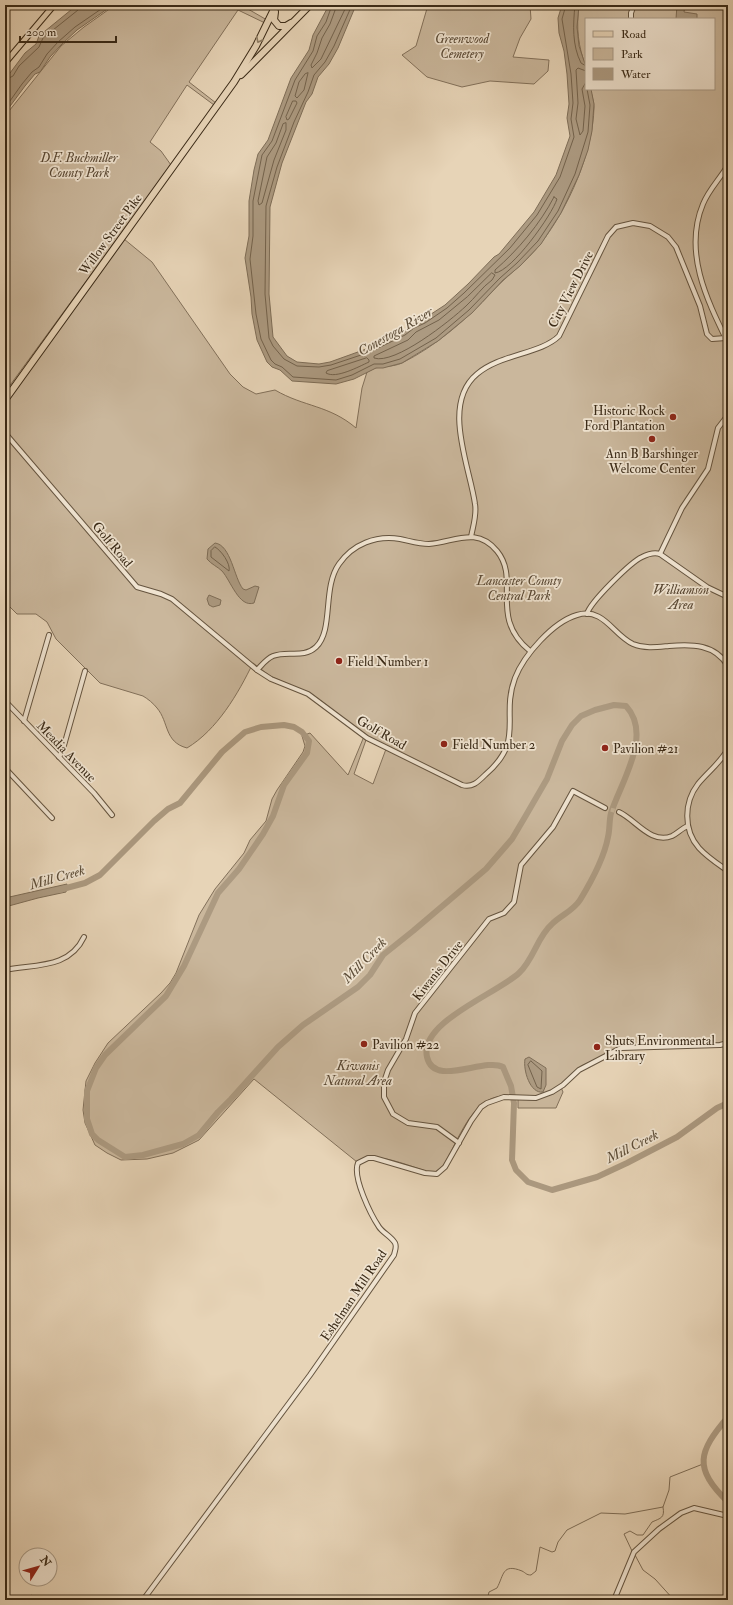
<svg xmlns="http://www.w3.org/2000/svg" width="733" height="1605" font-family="'IM FELL Double Pica',serif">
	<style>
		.green { fill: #cab79c; stroke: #82705a; fill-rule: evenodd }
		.water { fill: #ac9a81; stroke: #7e6d57 }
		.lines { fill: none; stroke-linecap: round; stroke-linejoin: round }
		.shore { stroke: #73624c; stroke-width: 1 }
		.stream { stroke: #7e6d57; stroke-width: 1 }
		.river { stroke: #ac9a81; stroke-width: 6 }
		.minor-tunnel { stroke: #c4b297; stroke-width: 4; stroke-dasharray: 4 2; stroke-linecap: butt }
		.minor-casing { stroke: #65543f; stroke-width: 6 }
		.major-casing { stroke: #3a2a17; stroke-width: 7 }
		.highway-casing { stroke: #3a2a17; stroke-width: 8 }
		.minor { stroke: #efe3d0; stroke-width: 4 }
		.major { stroke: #e7d4b7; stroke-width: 5 }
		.highway { stroke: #e7d4b7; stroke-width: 6 }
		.oneway { stroke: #907f67 }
		.poi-dot { fill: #8f2418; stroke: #efe3d0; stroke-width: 1.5 }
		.labels { text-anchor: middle; stroke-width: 3.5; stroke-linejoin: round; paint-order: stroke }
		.park-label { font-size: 13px; font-style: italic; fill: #574632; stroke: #efe3d0 }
		.street-label { font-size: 13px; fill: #3a2a17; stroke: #efe3d0 }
		.poi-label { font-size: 13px; fill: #3a2a17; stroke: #efe3d0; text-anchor: start }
		.water-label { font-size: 14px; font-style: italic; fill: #5c4c37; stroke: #efe3d0 }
	</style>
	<rect width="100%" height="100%" fill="#e7d4b7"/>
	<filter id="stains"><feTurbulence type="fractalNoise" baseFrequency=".005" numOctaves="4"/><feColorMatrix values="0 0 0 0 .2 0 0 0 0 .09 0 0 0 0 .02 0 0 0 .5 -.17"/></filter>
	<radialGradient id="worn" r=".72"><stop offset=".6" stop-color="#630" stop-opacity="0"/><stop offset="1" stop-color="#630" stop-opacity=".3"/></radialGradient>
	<g class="green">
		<path d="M 115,5 L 241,5 L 267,20 L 265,23 L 238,10 L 189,82 L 216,103 L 214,105 L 187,85 L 150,142 L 161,151 L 171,165 L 8,388 L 5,386 L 5,116 L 61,46 L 84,27 Z"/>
		<path d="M 428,5 L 530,5 L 531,19 L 520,38 L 513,57 L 549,60 L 548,71 L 534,84 L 490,81 L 462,87 L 427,77 L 402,55 L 416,46 Z"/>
		<path d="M 579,5 L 728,5 L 728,1041 L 721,1043 L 622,1047 L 581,1066 L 560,1085 L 563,1092 L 556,1108 L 518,1108 L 518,1096 C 510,1096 501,1095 493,1098 C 469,1106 456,1145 443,1166 L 435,1172 L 429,1172 C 411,1167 372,1149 357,1162 L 254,1079 L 199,1140 L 173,1153 L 147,1159 L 121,1160 L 107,1153 L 95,1145 L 85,1123 L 83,1110 L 86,1081 L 95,1063 L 108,1043 L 161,993 L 170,983 L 176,973 L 199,915 L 215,889 L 244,853 L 250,840 L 266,821 L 272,799 L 277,790 L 303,752 L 305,746 L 302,736 L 310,733 L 348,775 L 365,734 L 313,695 L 270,676 L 253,663 C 238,694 217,730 187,748 C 164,742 169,722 157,708 C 153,703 148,699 143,696 L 100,683 L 56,639 L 47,622 L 36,614 L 17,614 L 5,602 L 5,403 L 124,239 L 152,262 L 230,374 L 243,387 L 256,394 L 275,390 C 304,407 329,405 356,428 L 362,388 L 367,372 C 370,371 372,369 375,368 C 384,366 393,367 402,363 C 436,346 466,320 492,292 C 507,275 527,262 541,243 C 569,207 593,152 594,107 C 594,101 591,95 591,89 L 714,89 L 714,19 L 586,19 L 586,67 C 578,46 576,28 579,5 ZM 366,740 L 386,749 L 373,784 L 354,774 Z"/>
	</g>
	<g class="water">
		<path d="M 77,5 L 113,5 L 77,30 L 61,45 L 50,57 L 40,72 L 35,74 L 25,86 L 5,113 L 5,77 L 10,73 L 25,53 L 36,44 L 39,36 Z"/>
		<path d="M 329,5 L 356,5 L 338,48 L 329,64 L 318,77 L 312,94 L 306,102 L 282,163 L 270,207 L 269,294 L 273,337 L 287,356 L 297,362 L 319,364 L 330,362 L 369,348 L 403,332 L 411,325 L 422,320 L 445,305 L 468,284 L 494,257 L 499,254 L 534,212 L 556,175 L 570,136 L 567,118 L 569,104 L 567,74 L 564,51 L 559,33 L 558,18 L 562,5 L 579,5 L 577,27 L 579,46 L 586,67 L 586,89 L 591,89 L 594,104 L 592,131 L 588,150 L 579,175 L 561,213 L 541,244 L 520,266 L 503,280 L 472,313 L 438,341 L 402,363 L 383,368 L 376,368 L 354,379 L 336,384 L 292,381 L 280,370 L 272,367 L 267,362 L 257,340 L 252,314 L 251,297 L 245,258 L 249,236 L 249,201 L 254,170 L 258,154 L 268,140 L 291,78 L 309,50 L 313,35 Z"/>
		<path d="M 677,5 L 685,5 L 684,12 L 697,14 L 697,19 L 676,19 Z"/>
		<path d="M 215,543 C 231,545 234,578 243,589 L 246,590 L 255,586 L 259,587 L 254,603 C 239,608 231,581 222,571 C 218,567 211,564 207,559 L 208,549 Z"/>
		<path d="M 209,595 L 221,600 L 220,605 L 213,607 L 209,605 L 207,599 Z"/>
		<path d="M 67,884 L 66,892 L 38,898 L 5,907 L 5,898 Z"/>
		<path d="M 529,1057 L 546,1068 L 546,1085 L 543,1092 C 530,1094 523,1070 525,1059 Z"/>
	</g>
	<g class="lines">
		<g class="shore">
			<path d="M 332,5 L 326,22 L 317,36 L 313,51 L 295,80 L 272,141 L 262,155 L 253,201 L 253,236 L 250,259 L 256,314 L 261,339 L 271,360 L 275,364 L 282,367 L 293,377 L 336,380 L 352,375 L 374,364 L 383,364 L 400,359 L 436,338 L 469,310 L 500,278 L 517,263 L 538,241 L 558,211 L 575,174 L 588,132 L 590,105 L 587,89"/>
			<path d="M 337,5 L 330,24 L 322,38 L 317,53 L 311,65 L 312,68 L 321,59 L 347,5"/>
			<path d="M 352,5 L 334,46 L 325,62 L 314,75 L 308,92 L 294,122 L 277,167 L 266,206 L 265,294 L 269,338 L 273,346 L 284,359 L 297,366 L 319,367 L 331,365 L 370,352 L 405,335 L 414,328 L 425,323 L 447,308 L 464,293 L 510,248 L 537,215 L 560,177 L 574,137 L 571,119 L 573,103 L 571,74 L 562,19 L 566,5"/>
			<path d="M 575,5 C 573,25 572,45 581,63 L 586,66"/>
			<path d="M 586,71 L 578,68 L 576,70 L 578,103 L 576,119 L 580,135 L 583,131 L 585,106 L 582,89 L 586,82"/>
			<path d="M 308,73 L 304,90 L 297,98 L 295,96 L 299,82 L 305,74 Z"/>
			<path d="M 5,80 L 13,76 L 19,66 L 39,47 L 43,38 L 78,10 L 79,5"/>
			<path d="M 293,101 L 296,101 L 297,103 L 289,119 L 287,120 L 286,117 Z"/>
			<path d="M 5,108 L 22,84 L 32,72 L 39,67 L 47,54 L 58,42 L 75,27 L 107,5"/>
			<path d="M 286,123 L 286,130 L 274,160 L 262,203 L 259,205 L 258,201 L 267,157 L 276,143 L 283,124 Z"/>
			<path d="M 554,197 L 557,199 C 552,215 512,271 495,273 L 495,270 C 518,250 540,224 554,197 Z"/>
			<path d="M 492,273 L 495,275 L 492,280 C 482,287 475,298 466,306 C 450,321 395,365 374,358 L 374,356 L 408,340 L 416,332 L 439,320 L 467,297 Z"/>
			<path d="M 367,358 L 369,360 L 369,362 C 358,367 336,379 326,373 L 327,371 Z"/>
			<path d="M 215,547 C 221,550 231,564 229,571 L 211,557 L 211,551 Z"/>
			<path d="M 531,1061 L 542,1071 L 541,1089 L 537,1087 L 528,1065 Z"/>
		</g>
		<g class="stream">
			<path d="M 632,1551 L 624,1534 L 630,1531 L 637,1535 L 643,1535 L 652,1522 C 661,1518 665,1518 663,1507"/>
			<path d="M 635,1555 L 643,1570 L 655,1579 L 674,1600"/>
			<path d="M 147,1598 L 152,1600"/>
			<path d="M 30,1600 L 31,1595 L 39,1600"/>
			<path d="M 128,1600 L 134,1596 L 144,1596"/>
			<path d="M 171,1600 L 172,1600"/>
			<path d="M 244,1600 L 251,1598 L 265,1600"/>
			<path d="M 487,1600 L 489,1592 L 497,1588 C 504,1575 502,1563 522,1571 C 526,1573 526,1575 531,1575 L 536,1571 L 540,1547 L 552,1552 L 555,1551 L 558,1542 L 567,1530 L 601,1513 L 625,1514 L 663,1507 L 669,1490 L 670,1477 L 703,1464"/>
		</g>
		<g class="river">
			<path d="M 59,890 L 85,883 L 100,875 L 154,821 L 168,809 L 180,803 L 222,752 L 245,732 L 261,727 L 284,725 L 294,727 L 302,732 L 309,741 L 307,753 L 284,785 L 273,816 L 263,834 L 239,869 L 218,893 L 184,966 L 166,996 L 105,1055 L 96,1068 L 87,1091 L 87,1119 L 92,1134 L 98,1140 L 125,1157 L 143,1155 L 183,1144 L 199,1135 L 218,1112 L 231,1099 L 278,1047 L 303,1025 L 358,987 L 370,975 L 383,955 L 413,931 L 486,869 L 512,839 L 525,817 L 547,779 L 562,741 L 572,725 L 581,716 L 595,710 L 614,705 L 626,706 C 653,735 621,782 611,813 C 609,821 610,829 608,837 C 604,859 591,882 580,900 C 573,911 561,915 552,924 C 537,937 534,959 519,973 C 498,993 419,1022 427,1057 C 434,1088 484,1057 503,1067 L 511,1086 L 514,1103 L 512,1160 L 516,1170 L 528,1182 L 552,1190 L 597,1177 L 627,1163 L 677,1137 L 717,1108 L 728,1103"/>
			<path d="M 728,1417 C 698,1452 693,1468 728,1502"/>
		</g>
		<path class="minor-tunnel" d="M 605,808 L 619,812"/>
		<g class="minor-casing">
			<g id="minor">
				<path d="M 631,19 L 631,13 L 634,5"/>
				<path d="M 728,165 C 720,179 709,189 703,204 C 683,252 707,300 728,343"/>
				<path d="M 728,415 L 718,428 L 708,469 L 682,508 L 660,554 L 707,587 L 728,597"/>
				<path d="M 5,433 L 137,587 L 161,594 L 172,599 L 257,670 L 271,679 L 308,694 L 367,738 L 462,785 C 472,788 478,782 485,775 C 526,740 500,718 515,678 C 524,655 553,622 577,615 C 604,607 613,635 633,644 C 645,649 658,647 669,646 C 692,644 715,644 728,666"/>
				<path d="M 471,537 C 473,526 477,515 475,504 C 470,467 441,404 477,374 C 500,354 541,354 559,336 L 608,236 L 616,227 L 633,223 L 650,226 L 668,237 L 676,247 L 700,306 L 707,334 L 712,339 L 726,338"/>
				<path d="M 5,614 L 7,621 L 5,631"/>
				<path d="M 587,614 C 590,602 631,562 642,557 C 648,554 654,552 660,554"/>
				<path d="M 257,670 C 262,665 266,659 273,656 C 288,650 303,659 316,647 C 334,630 322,588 339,564 C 353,544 376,535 400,539 C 410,541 419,544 429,544 C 455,542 476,526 497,551 C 521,580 488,617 530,651"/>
				<path d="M 5,701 L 94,793 L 112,815"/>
				<path d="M 24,721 L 49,635"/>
				<path d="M 728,749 C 720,763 708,772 698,784 C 684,802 683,830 699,848 C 707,857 718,864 728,871"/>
				<path d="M 59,757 L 63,749 L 85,671"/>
				<path d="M 5,768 L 52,818"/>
				<path d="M 619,812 C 635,819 651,845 672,836 C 678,833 682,828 688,826"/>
				<path d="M 5,970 C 35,964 69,969 84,937"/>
				<path d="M 459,1143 L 437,1127 L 408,1123 L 393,1114 L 384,1097 L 384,1082 L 388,1070 L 406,1039 L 415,1013 L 489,919 L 504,913 L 514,902 L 521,865 L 553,827 L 573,791 L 605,808"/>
				<path d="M 143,1600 L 310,1375 L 394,1255 C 395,1250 397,1247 395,1243 C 391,1236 383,1233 379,1227 C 371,1215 352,1177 358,1163 L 368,1158 L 374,1158 L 425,1173 L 437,1174 L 445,1167 L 471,1121 L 481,1107 L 487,1103 L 504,1097 L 536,1098 L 552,1092 L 563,1085 L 579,1070 L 621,1048 L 720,1045 L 728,1043"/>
				<path d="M 614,1600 L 634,1552 L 659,1529 L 681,1513 L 694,1508 L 728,1516"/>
			</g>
		</g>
		<g class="major-casing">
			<path id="major" d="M 5,63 L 54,5"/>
		</g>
		<g class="highway-casing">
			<g id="highway">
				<path d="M 275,12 L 274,20 L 279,26 L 286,26 L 291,23"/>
				<path d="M 241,75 L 310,5"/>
				<path d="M 5,400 L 234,82 L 256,46 L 276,5"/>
			</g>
		</g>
		<use href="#minor" class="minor"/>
		<use href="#major" class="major"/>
		<use href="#highway" class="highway"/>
	</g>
	<defs><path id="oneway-chevron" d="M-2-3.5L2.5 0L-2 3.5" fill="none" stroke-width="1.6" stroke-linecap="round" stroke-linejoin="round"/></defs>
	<use class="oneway" href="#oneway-chevron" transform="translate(259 40) rotate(117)"/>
	<g class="poi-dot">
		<circle cx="673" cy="417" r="4"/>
		<circle cx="652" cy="439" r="4"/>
		<circle cx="339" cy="661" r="4"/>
		<circle cx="444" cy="744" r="4"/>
		<circle cx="605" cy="748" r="4"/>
		<circle cx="364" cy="1044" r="4"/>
		<circle cx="597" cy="1047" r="4"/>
	</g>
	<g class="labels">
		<g class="park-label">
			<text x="462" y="43">Greenwood<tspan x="462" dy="15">Cemetery</tspan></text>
			<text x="79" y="162">D.F. Buchmiller<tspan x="79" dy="15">County Park</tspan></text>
			<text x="519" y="585">Lancaster County<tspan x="519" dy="15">Central Park</tspan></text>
			<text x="681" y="594">Williamson<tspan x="681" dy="15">Area</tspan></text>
			<text x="358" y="1070">Kiwanis<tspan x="358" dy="15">Natural Area</tspan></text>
		</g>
		<g class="street-label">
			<text transform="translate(110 234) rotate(-54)" y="5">Willow Street Pike</text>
			<text transform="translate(570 289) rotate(-63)" y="5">City View Drive</text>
			<text transform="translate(113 544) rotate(50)" y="5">Golf Road</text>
			<text transform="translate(382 732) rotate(30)" y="5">Golf Road</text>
			<text transform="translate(67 751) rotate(46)" y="5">Meadia Avenue</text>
			<text transform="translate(437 970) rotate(-52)" y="5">Kiwanis Drive</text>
			<text transform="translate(353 1295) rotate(-56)" y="5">Eshelman Mill Road</text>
		</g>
		<g class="poi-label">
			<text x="665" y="415" text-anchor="end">Historic Rock<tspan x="665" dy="15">Ford Plantation</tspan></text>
			<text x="652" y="458" text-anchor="middle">Ann B Barshinger<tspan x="652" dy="15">Welcome Center</tspan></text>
			<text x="347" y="666">Field Number 1</text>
			<text x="452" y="749">Field Number 2</text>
			<text x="613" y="753">Pavilion #21</text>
			<text x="605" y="1045">Shuts Environmental<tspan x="605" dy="15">Library</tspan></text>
			<text x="372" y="1049">Pavilion #22</text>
		</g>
		<g class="water-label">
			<text transform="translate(395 331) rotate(-30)" y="5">Conestoga River</text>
			<text transform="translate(57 877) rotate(-16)" y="5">Mill Creek</text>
			<text transform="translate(364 960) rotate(-46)" y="5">Mill Creek</text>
			<text transform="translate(632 1146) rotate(-27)" y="5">Mill Creek</text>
		</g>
	</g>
	<rect width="733" height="1605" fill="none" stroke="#e7d4b7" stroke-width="20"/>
	<rect x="6" y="6" width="721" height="1593" fill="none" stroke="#3a2a17" stroke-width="2"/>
	<rect x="10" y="10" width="713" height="1585" fill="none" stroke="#3a2a17"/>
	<rect x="585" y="18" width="130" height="72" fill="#efe3d0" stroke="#a79986"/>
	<rect x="593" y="31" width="20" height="6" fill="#e7d4b7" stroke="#a79986"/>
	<text x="621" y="38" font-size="12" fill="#3a2a17">Road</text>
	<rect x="593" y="48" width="20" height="12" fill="#cab79c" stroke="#a79986"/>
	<text x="621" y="58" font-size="12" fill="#3a2a17">Park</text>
	<rect x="593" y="68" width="20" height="12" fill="#ac9a81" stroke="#a79986"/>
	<text x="621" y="78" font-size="12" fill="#3a2a17">Water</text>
	<g transform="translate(38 1567) rotate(53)"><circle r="19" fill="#efe3d0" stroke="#a79986"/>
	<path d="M0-3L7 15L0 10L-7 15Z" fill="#8f2418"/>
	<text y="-6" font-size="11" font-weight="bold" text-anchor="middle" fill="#3a2a17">N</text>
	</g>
	<path d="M20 36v6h96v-6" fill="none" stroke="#3a2a17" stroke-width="2"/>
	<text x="26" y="36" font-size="12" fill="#3a2a17" stroke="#efe3d0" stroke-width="3" paint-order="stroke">200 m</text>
	<rect width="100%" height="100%" filter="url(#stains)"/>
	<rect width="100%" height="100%" fill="url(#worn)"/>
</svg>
